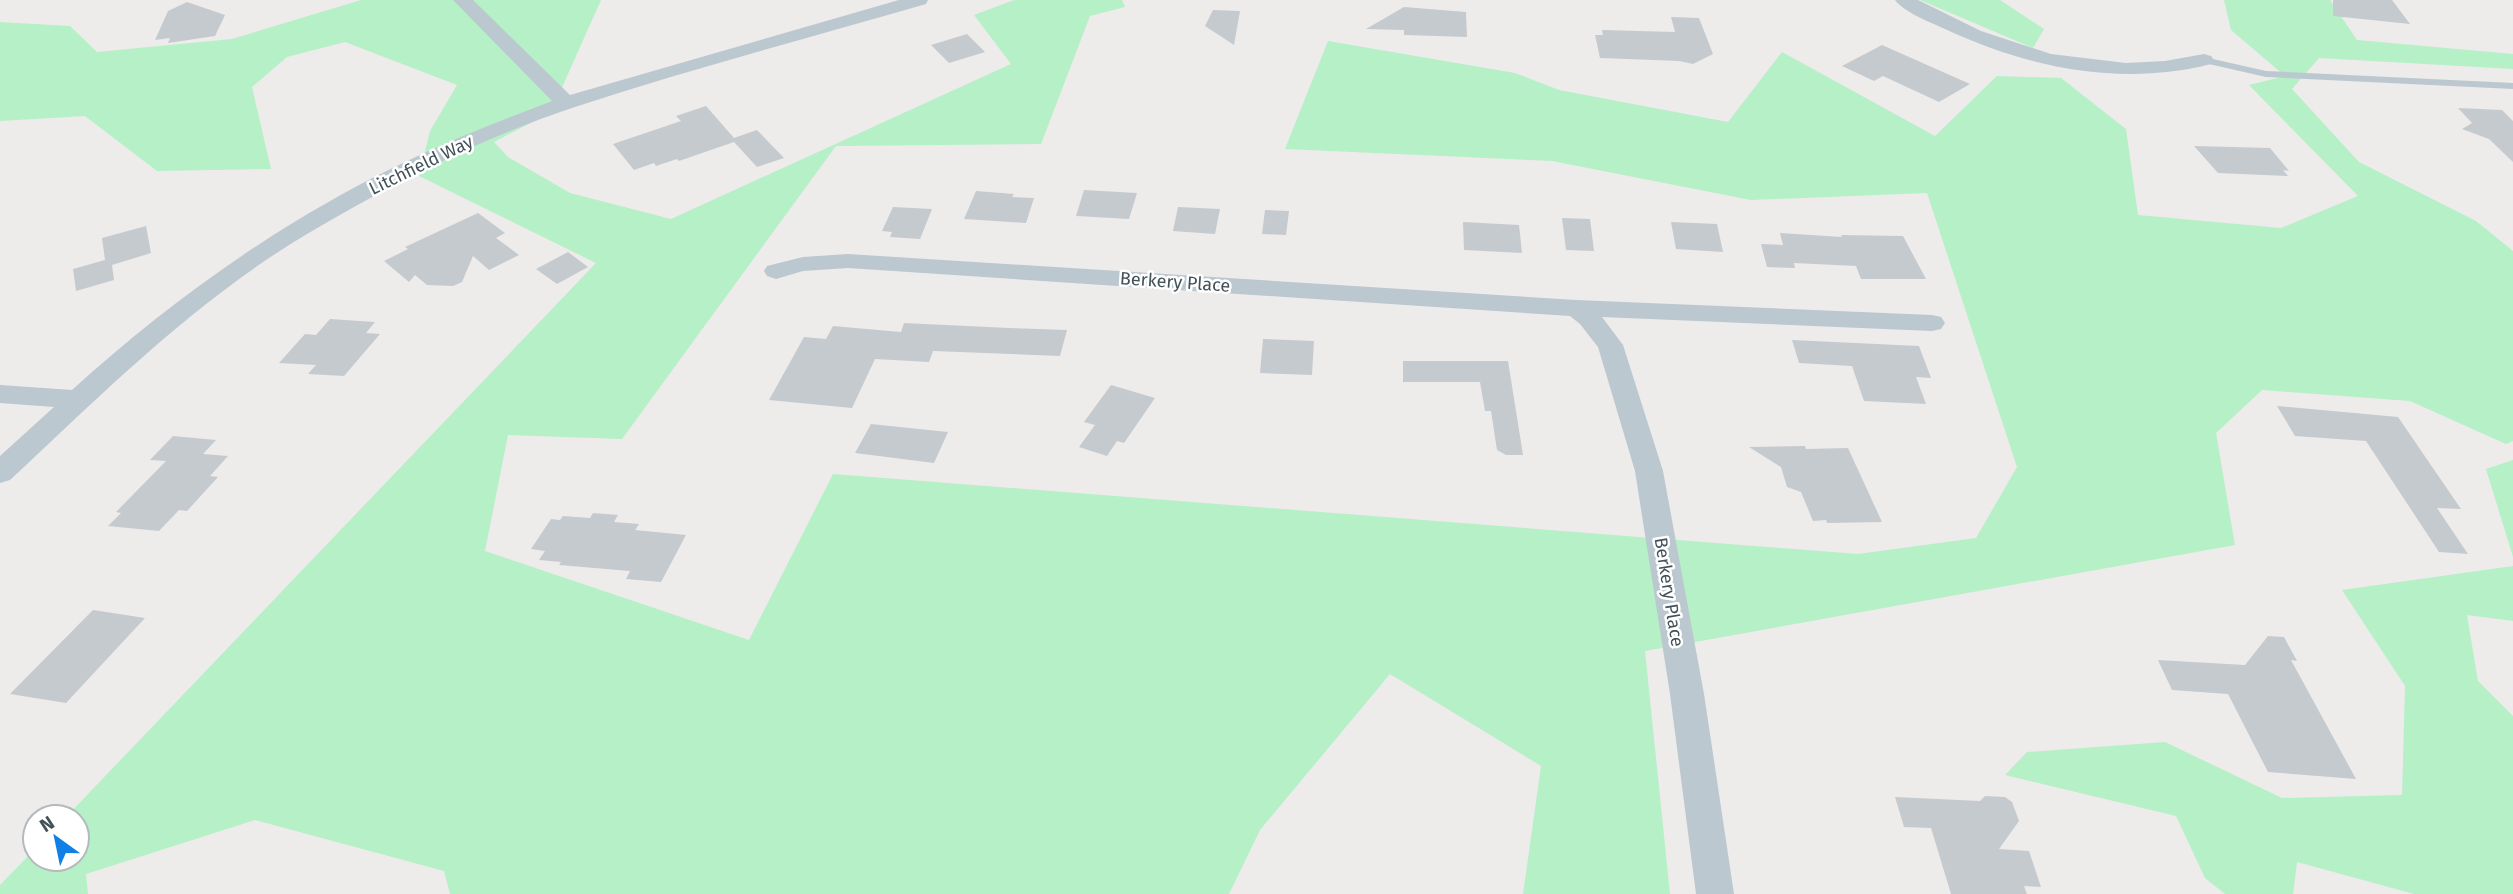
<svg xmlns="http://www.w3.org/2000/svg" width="2513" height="894" font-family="'Fira Sans',sans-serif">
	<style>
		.green { fill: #b5f0c7 }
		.building { fill: #c5cacf }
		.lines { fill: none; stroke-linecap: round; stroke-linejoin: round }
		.service { fill: #bbc8cf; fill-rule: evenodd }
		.minor { fill: #bbc8cf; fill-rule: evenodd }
		.labels { text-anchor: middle; stroke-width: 5; stroke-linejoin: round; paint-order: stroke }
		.street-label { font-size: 18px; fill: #435159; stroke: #fff }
	</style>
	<rect width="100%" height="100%" fill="#eeebeb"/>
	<g class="green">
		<path d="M 361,0 L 601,0 L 551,112 L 494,142 L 508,157 L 570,193 L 671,219 L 1011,64 L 974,15 L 1014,0 L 1122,0 L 1125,7 L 1090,16 L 1041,144 L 836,146 L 622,439 L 508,435 L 485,551 L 749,640 L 833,474 L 1858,554 L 1976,538 L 2017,467 L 1927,193 L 1751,200 L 1552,161 L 1285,149 L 1328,41 L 1515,73 L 1559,90 L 1728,122 L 1782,52 L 1935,136 L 1997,76 L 2061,78 L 2126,129 L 2138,215 L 2281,228 L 2358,196 L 2249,85 L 2285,76 L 2231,30 L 2224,0 L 2330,0 L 2357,40 L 2513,54 L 2513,69 L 2319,58 L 2292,89 L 2359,162 L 2476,221 L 2513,251 L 2513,441 L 2506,444 L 2410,401 L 2262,390 L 2216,433 L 2235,545 L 1645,651 L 1670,894 L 1523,894 L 1541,766 L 1390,674 L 1260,830 L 1229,894 L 450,894 L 444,871 L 255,820 L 86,874 L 88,894 L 0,894 L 0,885 L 35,849 L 35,859 L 77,859 L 77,817 L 66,817 L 596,263 L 419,176 L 430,131 L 457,85 L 345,42 L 287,57 L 252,87 L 271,169 L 157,171 L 85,116 L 0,121 L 0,22 L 70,26 L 97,52 L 232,39 Z"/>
		<path d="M 1920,0 L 2000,0 L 2044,29 L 2033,48 Z"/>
		<path d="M 2513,460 L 2513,557 L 2486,469 Z"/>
		<path d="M 2513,566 L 2513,621 L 2467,615 L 2478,681 L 2513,716 L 2513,894 L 2414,894 L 2297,862 L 2293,894 L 2225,894 L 2205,878 L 2176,816 L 2005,775 L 2027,752 L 2165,742 L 2282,798 L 2402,795 L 2405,686 L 2342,590 Z"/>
	</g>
	<g class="building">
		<path d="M 2333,0 L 2392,0 L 2410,24 L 2333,16 Z"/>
		<path d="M 187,2 L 225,15 L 215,36 L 168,43 L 170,38 L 155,40 L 168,11 Z"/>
		<path d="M 1404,7 L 1466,12 L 1467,37 L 1404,35 L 1404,30 L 1366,29 Z"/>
		<path d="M 1213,10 L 1240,11 L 1234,45 L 1205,26 Z"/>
		<path d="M 1671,17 L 1699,18 L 1713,54 L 1693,64 L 1679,61 L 1600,58 L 1595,35 L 1603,35 L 1602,30 L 1675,32 Z"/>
		<path d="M 967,34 L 985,52 L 949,63 L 931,45 Z"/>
		<path d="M 1882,45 L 1970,84 L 1939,102 L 1883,76 L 1874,81 L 1842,66 Z"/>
		<path d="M 706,106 L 734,138 L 757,130 L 784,158 L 757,167 L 734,142 L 679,161 L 677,159 L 656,166 L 654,163 L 634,170 L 613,144 L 681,121 L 676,116 Z"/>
		<path d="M 2458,108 L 2502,110 L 2513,121 L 2513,162 L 2489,139 L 2462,129 L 2472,123 Z"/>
		<path d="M 2194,146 L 2270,148 L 2289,171 L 2283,170 L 2288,176 L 2218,173 Z"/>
		<path d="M 1084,190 L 1137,193 L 1129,219 L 1076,216 Z"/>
		<path d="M 976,191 L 1014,194 L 1012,197 L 1034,198 L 1026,223 L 964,219 Z"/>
		<path d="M 893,207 L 932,209 L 920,239 L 890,237 L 892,232 L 882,231 Z"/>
		<path d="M 1178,207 L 1220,209 L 1215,234 L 1173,231 Z"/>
		<path d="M 1265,210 L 1289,211 L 1286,235 L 1262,234 Z"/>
		<path d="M 478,213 L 505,233 L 496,238 L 519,255 L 489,270 L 473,256 L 462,282 L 453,286 L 427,285 L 415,275 L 409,282 L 384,261 L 408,249 L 405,247 Z"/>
		<path d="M 1562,218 L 1590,219 L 1594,251 L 1566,250 Z"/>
		<path d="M 1463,222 L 1519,225 L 1522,253 L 1464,250 Z"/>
		<path d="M 1671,222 L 1717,224 L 1723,252 L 1676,249 Z"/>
		<path d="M 146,226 L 151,253 L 112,265 L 114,280 L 76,291 L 73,269 L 105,260 L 102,238 Z"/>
		<path d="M 1780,233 L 1842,237 L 1841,235 L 1903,236 L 1926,279 L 1861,279 L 1856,266 L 1794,263 L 1795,268 L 1767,267 L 1761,244 L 1783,245 Z"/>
		<path d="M 568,252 L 588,267 L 557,284 L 536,269 Z"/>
		<path d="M 330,319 L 375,322 L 366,333 L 380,334 L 344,376 L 308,374 L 316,365 L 279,363 L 305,334 L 316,335 Z"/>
		<path d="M 904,323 L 1009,328 L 1067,330 L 1060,356 L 933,351 L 929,362 L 875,359 L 852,408 L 769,400 L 804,337 L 826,339 L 833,326 L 901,332 Z"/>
		<path d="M 1263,339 L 1314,341 L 1312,375 L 1260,373 Z"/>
		<path d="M 1792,340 L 1919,346 L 1931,378 L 1916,377 L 1926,404 L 1864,401 L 1852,366 L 1799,363 Z"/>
		<path d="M 1403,361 L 1508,361 L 1523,455 L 1506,455 L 1497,450 L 1491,411 L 1485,411 L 1480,382 L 1403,382 Z"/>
		<path d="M 1111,385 L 1155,398 L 1124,443 L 1117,441 L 1107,456 L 1079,447 L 1095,425 L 1084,422 Z"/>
		<path d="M 2277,406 L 2398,417 L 2461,509 L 2437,508 L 2468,554 L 2439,552 L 2366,441 L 2295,436 Z"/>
		<path d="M 871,424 L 948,432 L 934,463 L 855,453 Z"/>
		<path d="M 173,436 L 216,440 L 203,454 L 228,456 L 210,476 L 218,477 L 187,511 L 179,510 L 159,531 L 108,526 L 121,513 L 116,512 L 166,461 L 150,460 Z"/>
		<path d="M 1805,446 L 1806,449 L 1848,448 L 1882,522 L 1827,523 L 1826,520 L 1813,521 L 1801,492 L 1787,487 L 1781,467 L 1749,447 Z"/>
		<path d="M 593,513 L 618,515 L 614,522 L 639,524 L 635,530 L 686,535 L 661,582 L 626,579 L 630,571 L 559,565 L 561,562 L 539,560 L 545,551 L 531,549 L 551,519 L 560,520 L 563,516 L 590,518 Z"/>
		<path d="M 93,610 L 145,618 L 66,703 L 10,694 Z"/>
		<path d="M 2268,636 L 2284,637 L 2297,661 L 2291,660 L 2356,779 L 2268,772 L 2228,694 L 2172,690 L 2158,660 L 2245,665 Z"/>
		<path d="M 1985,796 L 2005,797 L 2012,802 L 2019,821 L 1999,849 L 2029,851 L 2041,887 L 2024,886 L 2027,894 L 1951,894 L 1931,828 L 1904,827 L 1895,797 L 1980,801 Z"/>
	</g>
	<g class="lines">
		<path class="service" d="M 2204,57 L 2266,71 L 2513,83 L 2513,89 L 2266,77 L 2200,62 L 2200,58 Z"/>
		<g class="minor">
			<path d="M 453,0 L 473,0 L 570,95 L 899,0 L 928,0 L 926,4 C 809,38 690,69 575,107 C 481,138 392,184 307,234 C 196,300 104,392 10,480 L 0,483 L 0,456 L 54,407 L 0,403 L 0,385 L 72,390 C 171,300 283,220 405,162 C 453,139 503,120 552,101 Z"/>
			<path d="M 1895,0 L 1918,0 L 1981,31 L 2051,54 L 2126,63 L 2165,61 L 2204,54 L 2211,56 L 2214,60 L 2211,64 C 2121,87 2029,68 1945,29 C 1930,22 1905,13 1895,0 Z"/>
			<path d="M 848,254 L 1576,300 L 1932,315 L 1941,317 L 1945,323 L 1941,329 L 1932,331 L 1602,317 L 1623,345 L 1663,471 L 1704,694 L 1734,894 L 1696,894 L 1670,694 L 1635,471 L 1598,347 L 1580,324 L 1570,316 L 848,268 L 803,271 L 776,279 L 767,276 L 764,271 L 767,266 L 803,257 Z"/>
		</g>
	</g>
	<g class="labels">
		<g class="street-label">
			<text transform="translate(421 165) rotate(-26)" y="6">Litchfield Way</text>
			<text transform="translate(1175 282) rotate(4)" y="6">Berkery Place</text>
			<text transform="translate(1669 592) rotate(81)" y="6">Berkery Place</text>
		</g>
	</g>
	<g transform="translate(56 838) rotate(327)"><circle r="33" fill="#ffffff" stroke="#b4b9bd" stroke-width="2"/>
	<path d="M0-5L12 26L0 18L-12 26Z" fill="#1080e4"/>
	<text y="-10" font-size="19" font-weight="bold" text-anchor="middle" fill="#435159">N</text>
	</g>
</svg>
